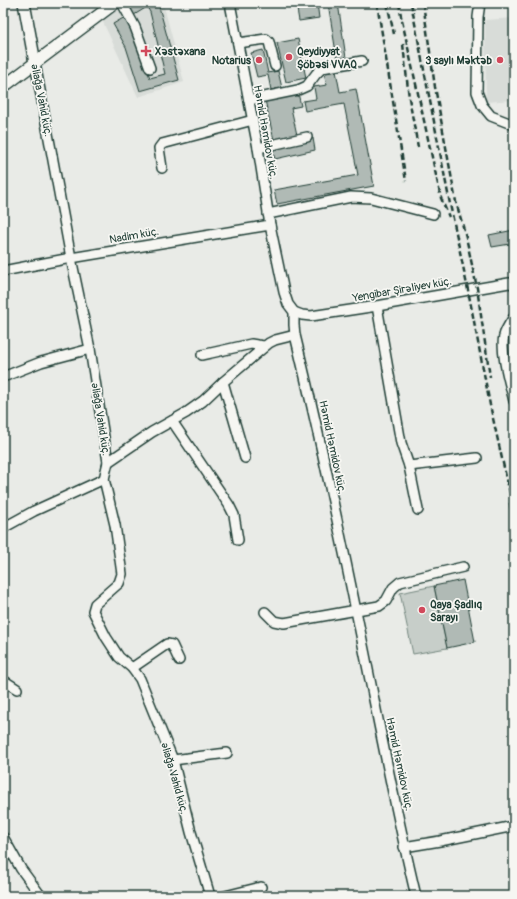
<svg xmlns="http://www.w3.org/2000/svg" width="517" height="899" font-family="Pangolin,sans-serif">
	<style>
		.built { fill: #d8dcd8 }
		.green { fill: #c7cec9; stroke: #73867e }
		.building { fill: #b0bab5; stroke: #1f3d34 }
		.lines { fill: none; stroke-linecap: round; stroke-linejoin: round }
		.minor-casing { stroke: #1f3d34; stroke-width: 12 }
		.major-casing { stroke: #1f3d34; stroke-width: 14 }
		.minor { stroke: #f6f6f2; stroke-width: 9 }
		.major { stroke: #f6f6f2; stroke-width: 11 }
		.rail { stroke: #1f3d34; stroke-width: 2.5; stroke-dasharray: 6 3; stroke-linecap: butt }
		.poi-dot { fill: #d1495b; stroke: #f6f6f2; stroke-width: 1.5 }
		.labels { text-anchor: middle; stroke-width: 3.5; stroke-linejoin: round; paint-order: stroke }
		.poi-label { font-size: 11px; font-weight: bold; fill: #1f3d34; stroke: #f6f6f2; text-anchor: start }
		.street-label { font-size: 11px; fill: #1f3d34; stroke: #f6f6f2 }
	</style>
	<rect width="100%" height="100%" fill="#e9ebe7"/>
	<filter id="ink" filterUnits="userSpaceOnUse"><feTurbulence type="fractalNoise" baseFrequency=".025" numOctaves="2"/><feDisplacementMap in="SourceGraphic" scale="8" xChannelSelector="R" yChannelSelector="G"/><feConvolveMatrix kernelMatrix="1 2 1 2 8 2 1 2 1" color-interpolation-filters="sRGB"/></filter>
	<g filter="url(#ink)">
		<g class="built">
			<path d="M 126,3 L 163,3 L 184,82 L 138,97 L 102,20 Z"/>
			<path d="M 514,18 L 514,100 L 486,102 L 485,20 Z"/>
		</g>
		<path class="green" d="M 434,586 L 447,648 L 413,654 L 400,593 Z"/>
		<g class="building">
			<path d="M 130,3 L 158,3 L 179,80 L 140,91 L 126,47 L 113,24 L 125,17 L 137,41 L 150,78 L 165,74 L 150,12 L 147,7 L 134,15 L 127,5 Z"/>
			<path d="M 296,3 L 317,3 L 319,18 L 299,21 Z"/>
			<path d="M 328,3 L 338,3 L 346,58 L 337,59 Z"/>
			<path d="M 298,39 L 306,78 L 286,82 L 277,43 Z"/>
			<path d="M 263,50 L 268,73 L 278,71 L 282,88 L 271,90 L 268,75 L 257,77 L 251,53 Z"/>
			<path d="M 336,71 L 340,92 L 356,89 L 374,186 L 277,204 L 274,190 L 358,175 L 344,104 L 305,111 L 303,101 L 316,99 L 314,87 L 327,85 L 324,73 Z"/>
			<path d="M 298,93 L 301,106 L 291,108 L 297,135 L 274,140 L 265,100 Z"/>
			<path d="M 313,138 L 315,150 L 275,159 L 272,148 Z"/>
			<path d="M 514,230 L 514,262 L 510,244 L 492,247 L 489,235 Z"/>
			<path d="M 463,580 L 475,642 L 447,648 L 434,586 Z"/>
		</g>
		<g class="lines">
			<g class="minor-casing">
				<g id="minor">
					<path d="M 122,3 L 135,27 L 150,68"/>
					<path d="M 230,3 L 258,148 L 270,225 L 284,292 L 288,304 L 294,312 L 294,325 L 295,335 C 320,438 342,541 363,645 C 380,729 396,813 416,896"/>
					<path d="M 480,3 L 478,17 L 477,92 L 482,105 L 491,116 L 514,125"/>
					<path d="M 238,43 L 266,39 L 269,42 L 275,66"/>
					<path d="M 35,63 L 71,258 L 90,349 L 108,462 L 104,479 L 115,525 L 122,574 L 119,583 L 95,604 L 93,611 L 106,637 L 119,657 L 132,668 L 140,679 L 173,760 L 191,832 L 210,896"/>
					<path d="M 249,100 L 298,90 L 307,86 L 316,74 L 322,68 L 362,61"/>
					<path d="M 258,148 L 307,137"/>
					<path d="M 162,168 L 159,148 L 162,144 L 253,120"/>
					<path d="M 268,214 L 351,197 L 371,198 L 433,214"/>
					<path d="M 3,271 L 71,258 L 270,225"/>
					<path d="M 377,306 L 401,443 L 409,466 L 418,510"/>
					<path d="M 294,312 L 302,315 L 311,316 L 377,306 L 509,283 L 514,284"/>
					<path d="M 514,317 C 510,323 505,330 504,336 C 500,352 510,384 514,401"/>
					<path d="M 202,355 L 251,344 L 257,345 L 264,346"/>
					<path d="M 3,377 L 41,362 L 90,349"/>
					<path d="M 223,382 L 245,458"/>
					<path d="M 172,421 L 229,505 L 234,515 L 238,540"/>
					<path d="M 108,462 L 152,432 L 186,413 L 203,401 L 223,382 L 269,343 L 275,340 L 295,335"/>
					<path d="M 409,466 L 477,458"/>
					<path d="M 3,528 L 34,511 L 104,479"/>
					<path d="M 265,612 L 274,621 L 284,623 L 379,606 L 386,601 L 393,588 L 400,582 L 463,567"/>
					<path d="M 132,668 L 167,644 L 172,645 L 179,660"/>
					<path d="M 3,680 L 17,689"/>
					<path d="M 173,760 L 227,753"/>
					<path d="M 3,837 L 21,869 L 41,896"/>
					<path d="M 404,847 L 440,841 L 514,826"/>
					<path d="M 3,859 L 10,851"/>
					<path d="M 225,896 L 261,887"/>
				</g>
			</g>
			<g class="major-casing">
				<g id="major">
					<path d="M 24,3 L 35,63"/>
					<path d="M 3,87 L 115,3"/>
				</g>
			</g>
			<use href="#minor" class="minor"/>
			<use href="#major" class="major"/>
			<g class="rail">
				<path d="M 377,3 L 406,181"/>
				<path d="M 387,3 L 394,34"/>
				<path d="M 399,3 L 401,16 L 441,198 L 449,217"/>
				<path d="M 411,3 L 450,204 L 468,290 L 490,405 L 507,481 L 514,508"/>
				<path d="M 423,3 L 435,87 L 456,202 L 466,237 L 477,288 L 490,377"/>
				<path d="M 403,44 L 409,98 L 418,147"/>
				<path d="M 510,503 L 514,526"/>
			</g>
		</g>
	</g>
	<g class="poi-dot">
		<path d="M144 45h4v4h4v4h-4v4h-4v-4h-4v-4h4z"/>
		<circle cx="289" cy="57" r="4"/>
		<circle cx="259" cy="60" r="4"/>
		<circle cx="500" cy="60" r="4"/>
		<circle cx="422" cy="610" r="4"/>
	</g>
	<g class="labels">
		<g class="poi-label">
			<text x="155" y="55">Xəstəxana</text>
			<text x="297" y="55">Qeydiyyat<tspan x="297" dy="13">Şöbəsi VVAQ</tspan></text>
			<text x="251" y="64" text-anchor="end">Notarius</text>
			<text x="492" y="64" text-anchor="end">3 saylı Məktəb</text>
			<text x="430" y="608">Qaya Şadlıq<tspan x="430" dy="13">Sarayı</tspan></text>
		</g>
		<g class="street-label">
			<text transform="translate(42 100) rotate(79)" y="4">Əliağa Vahid küç.</text>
			<text transform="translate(266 132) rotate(80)" y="4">Həmid Həmidov küç.</text>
			<text transform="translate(134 235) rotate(-10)" y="4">Nadim küç.</text>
			<text transform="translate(402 289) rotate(-10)" y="4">Yengibar Şirəliyev küç.</text>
			<text transform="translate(101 419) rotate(81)" y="4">Əliağa Vahid küç.</text>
			<text transform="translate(333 447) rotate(78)" y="4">Həmid Həmidov küç.</text>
			<text transform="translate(400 764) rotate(78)" y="4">Həmid Həmidov küç.</text>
			<text transform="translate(175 778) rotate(74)" y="4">Əliağa Vahid küç.</text>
		</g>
	</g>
	<rect width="517" height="899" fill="none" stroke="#f6f6f2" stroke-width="16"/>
	<rect x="8" y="8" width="501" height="883" fill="none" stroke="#1f3d34" stroke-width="1.5" filter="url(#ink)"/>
</svg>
